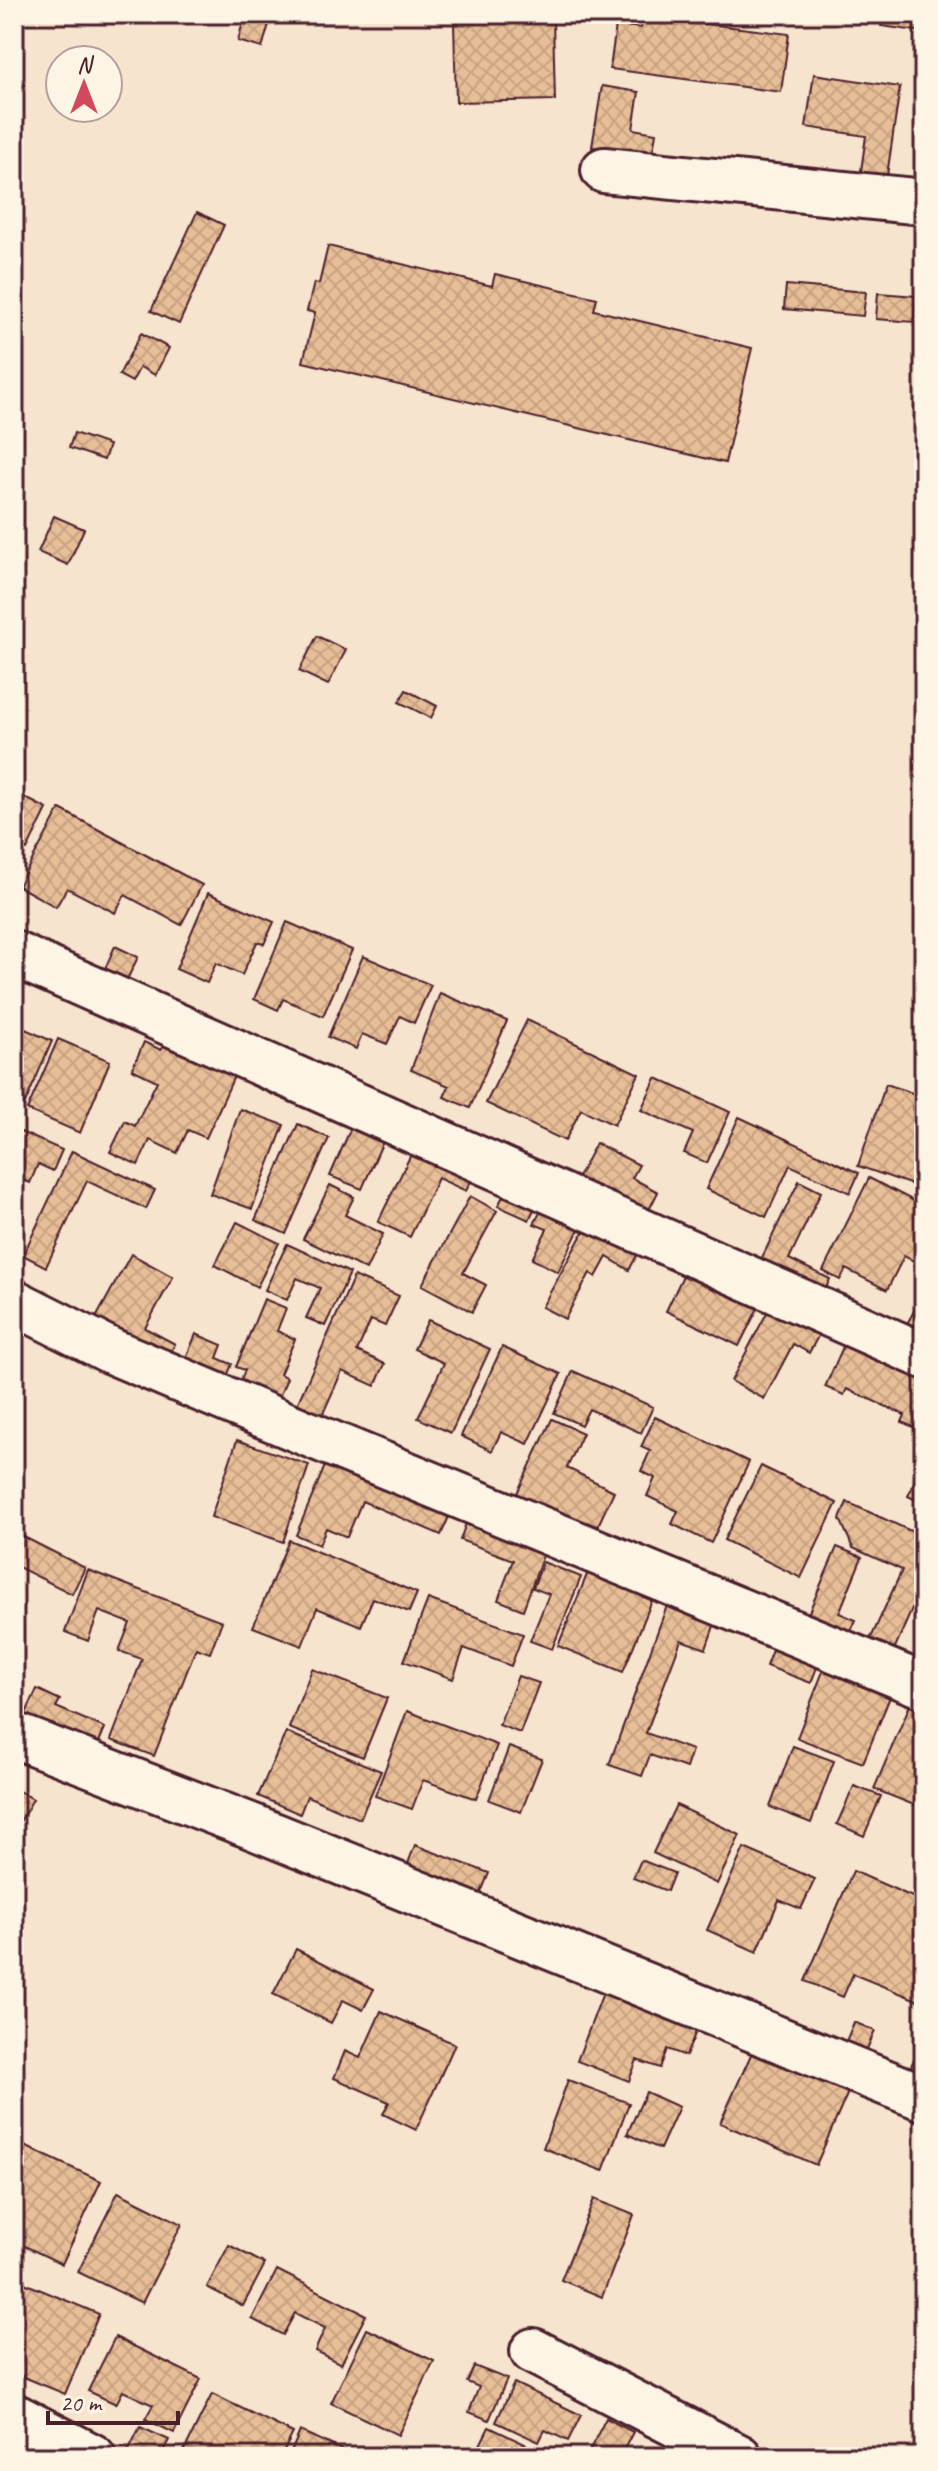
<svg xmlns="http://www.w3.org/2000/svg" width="938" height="2471" font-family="Caveat,sans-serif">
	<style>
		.building { fill: url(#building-cross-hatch); stroke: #4a1f2b; stroke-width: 2 }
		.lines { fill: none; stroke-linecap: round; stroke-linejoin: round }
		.minor-casing { stroke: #4a1f2b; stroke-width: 50 }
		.minor { stroke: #fcf5e5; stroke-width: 44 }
	</style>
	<defs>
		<pattern id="building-cross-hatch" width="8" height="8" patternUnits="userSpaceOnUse" patternTransform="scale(2)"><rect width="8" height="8" fill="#e7be97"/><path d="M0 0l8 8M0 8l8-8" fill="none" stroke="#c8a382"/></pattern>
	</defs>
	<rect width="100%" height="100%" fill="#f6e4ce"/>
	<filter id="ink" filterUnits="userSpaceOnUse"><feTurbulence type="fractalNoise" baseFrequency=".0125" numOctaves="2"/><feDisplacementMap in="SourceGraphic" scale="16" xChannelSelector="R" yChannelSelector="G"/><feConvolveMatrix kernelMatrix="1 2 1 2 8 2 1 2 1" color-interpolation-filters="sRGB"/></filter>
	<g filter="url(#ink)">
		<g class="building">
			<path d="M 245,14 L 272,14 L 262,48 L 238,41 Z"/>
			<path d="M 883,14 L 924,14 L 924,32 L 881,26 Z"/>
			<path d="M 643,16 L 789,34 L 781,92 L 610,69 L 616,25 L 641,28 Z"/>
			<path d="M 553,19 L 555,100 L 456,102 L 454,21 Z"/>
			<path d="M 814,74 L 900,87 L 885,189 L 859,185 L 866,136 L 806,127 Z"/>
			<path d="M 602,86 L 639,92 L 633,129 L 656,133 L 652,157 L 592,147 Z"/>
			<path d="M 197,212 L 224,225 L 179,324 L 151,311 Z"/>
			<path d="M 328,246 L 492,286 L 495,274 L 597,298 L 594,310 L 752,348 L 725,463 L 303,362 L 315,313 L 307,311 L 314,283 L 319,284 Z"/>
			<path d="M 786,285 L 866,292 L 863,316 L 784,309 Z"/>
			<path d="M 878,293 L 916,296 L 915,322 L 876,319 Z"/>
			<path d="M 141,333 L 169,348 L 155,375 L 140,367 L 132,382 L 119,375 Z"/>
			<path d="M 74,433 L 109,445 L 104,460 L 69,448 Z"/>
			<path d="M 54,516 L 84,529 L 68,565 L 38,552 Z"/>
			<path d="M 317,636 L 346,650 L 328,685 L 299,671 Z"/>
			<path d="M 406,690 L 437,706 L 431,718 L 399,702 Z"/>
			<path d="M 14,792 L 47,809 L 27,850 L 14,843 Z"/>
			<path d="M 60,809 L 202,885 L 181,925 L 125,895 L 115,913 L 67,888 L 56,907 L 18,886 Z"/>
			<path d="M 208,893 L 274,922 L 264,944 L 257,942 L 242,975 L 216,963 L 207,983 L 176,969 Z"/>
			<path d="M 287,922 L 352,950 L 323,1016 L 283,999 L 278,1010 L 254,999 Z"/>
			<path d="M 115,946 L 138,957 L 122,990 L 100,980 Z"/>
			<path d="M 363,956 L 431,985 L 414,1023 L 400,1016 L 387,1044 L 362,1034 L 356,1049 L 328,1037 Z"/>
			<path d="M 440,993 L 507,1021 L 470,1108 L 444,1097 L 449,1086 L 411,1070 Z"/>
			<path d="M 527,1020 L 639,1074 L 614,1125 L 581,1109 L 565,1141 L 486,1103 Z"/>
			<path d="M 14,1024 L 52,1041 L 24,1106 L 14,1102 Z"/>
			<path d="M 170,1031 L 236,1072 L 206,1138 L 188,1130 L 177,1153 L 150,1140 L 138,1165 L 110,1152 L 125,1121 L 135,1126 L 157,1081 L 132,1069 L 144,1042 L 161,1050 Z"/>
			<path d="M 58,1039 L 110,1061 L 80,1133 L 27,1110 Z"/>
			<path d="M 656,1078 L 730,1112 L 707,1163 L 684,1153 L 693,1133 L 641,1110 Z"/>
			<path d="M 886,1084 L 924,1097 L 924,1189 L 858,1166 Z"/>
			<path d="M 240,1109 L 284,1125 L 252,1209 L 210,1194 Z"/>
			<path d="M 739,1117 L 859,1173 L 850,1193 L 790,1165 L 766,1217 L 706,1189 Z"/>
			<path d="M 353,1123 L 385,1137 L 362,1189 L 330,1176 Z"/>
			<path d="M 298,1124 L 329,1138 L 286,1234 L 255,1220 Z"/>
			<path d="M 14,1129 L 62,1150 L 53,1171 L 38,1164 L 30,1183 L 14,1176 Z"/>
			<path d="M 596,1143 L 639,1165 L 632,1178 L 658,1192 L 644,1220 L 574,1185 Z"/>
			<path d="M 416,1144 L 475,1173 L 466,1191 L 438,1178 L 410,1237 L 378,1222 Z"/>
			<path d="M 72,1151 L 155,1190 L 146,1209 L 87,1181 L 46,1267 L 23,1255 Z"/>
			<path d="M 869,1178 L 924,1206 L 924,1260 L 922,1265 L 904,1256 L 887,1290 L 846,1269 L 840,1280 L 823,1271 Z"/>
			<path d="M 799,1181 L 821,1192 L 789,1259 L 830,1279 L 819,1303 L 755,1272 Z"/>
			<path d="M 330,1185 L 354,1197 L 345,1215 L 383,1234 L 366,1270 L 303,1239 Z"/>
			<path d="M 508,1186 L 538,1201 L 529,1220 L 498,1206 Z"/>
			<path d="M 470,1196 L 497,1211 L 463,1273 L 486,1285 L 472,1312 L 422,1285 Z"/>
			<path d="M 545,1203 L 583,1221 L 558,1272 L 532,1259 L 547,1229 L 534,1224 Z"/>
			<path d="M 590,1220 L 641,1248 L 629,1270 L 607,1257 L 596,1277 L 590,1273 L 565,1319 L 542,1307 Z"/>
			<path d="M 237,1222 L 279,1243 L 257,1287 L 215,1265 Z"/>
			<path d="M 287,1244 L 350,1273 L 325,1326 L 306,1318 L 320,1288 L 297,1278 L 287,1300 L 265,1290 Z"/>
			<path d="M 131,1254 L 173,1277 L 145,1328 L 175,1344 L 164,1366 L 91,1327 Z"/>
			<path d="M 688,1265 L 762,1300 L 739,1346 L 666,1311 Z"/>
			<path d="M 354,1276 L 399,1296 L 385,1326 L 371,1320 L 357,1351 L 385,1364 L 375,1386 L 342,1371 L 316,1429 L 291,1418 Z"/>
			<path d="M 924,1293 L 924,1349 L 899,1338 Z"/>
			<path d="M 264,1299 L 286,1308 L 277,1331 L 295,1339 L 280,1374 L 287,1378 L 276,1405 L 237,1389 L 245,1370 L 236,1367 Z"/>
			<path d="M 772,1303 L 822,1329 L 809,1353 L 793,1344 L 764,1399 L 731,1381 Z"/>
			<path d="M 428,1320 L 490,1349 L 451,1433 L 418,1418 L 444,1363 L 414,1349 Z"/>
			<path d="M 196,1334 L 222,1345 L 217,1358 L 232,1364 L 224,1384 L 182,1367 Z"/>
			<path d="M 847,1338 L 924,1372 L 924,1432 L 902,1422 L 905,1415 L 847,1389 L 844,1395 L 825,1387 Z"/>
			<path d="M 502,1347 L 561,1374 L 528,1444 L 501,1432 L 492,1451 L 461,1436 Z"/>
			<path d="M 573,1371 L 653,1407 L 641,1433 L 589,1409 L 581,1425 L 554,1413 Z"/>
			<path d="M 655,1417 L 749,1462 L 711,1543 L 672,1524 L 678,1511 L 647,1496 L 655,1478 L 641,1471 L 650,1451 L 641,1447 Z"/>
			<path d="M 552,1419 L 583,1433 L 567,1468 L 614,1491 L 589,1545 L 510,1508 Z"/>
			<path d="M 237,1440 L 309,1465 L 283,1542 L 211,1517 Z"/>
			<path d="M 924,1460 L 924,1504 L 908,1496 Z"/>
			<path d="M 327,1461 L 451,1512 L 441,1535 L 362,1501 L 347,1537 L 326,1528 L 319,1545 L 296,1535 Z"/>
			<path d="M 761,1466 L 837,1503 L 801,1578 L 724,1540 Z"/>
			<path d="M 847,1502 L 924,1537 L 924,1582 L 890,1659 L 866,1649 L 902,1570 L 853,1548 L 840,1519 Z"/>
			<path d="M 468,1518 L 546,1547 L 523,1610 L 498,1600 L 513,1560 L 460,1540 Z"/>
			<path d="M 14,1532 L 85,1568 L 72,1594 L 14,1565 Z"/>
			<path d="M 289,1540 L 417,1593 L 409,1612 L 373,1598 L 361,1626 L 317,1608 L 302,1646 L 253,1627 Z"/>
			<path d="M 837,1547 L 862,1557 L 839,1613 L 856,1620 L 844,1646 L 802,1628 Z"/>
			<path d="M 543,1562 L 581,1577 L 552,1649 L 530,1641 L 549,1594 L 533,1588 Z"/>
			<path d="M 88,1570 L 222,1621 L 210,1653 L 196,1648 L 154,1756 L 111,1740 L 142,1659 L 119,1651 L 130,1623 L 99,1611 L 88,1641 L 65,1632 Z"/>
			<path d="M 588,1572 L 653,1598 L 623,1672 L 558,1646 Z"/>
			<path d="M 428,1599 L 523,1634 L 511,1666 L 464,1648 L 453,1679 L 404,1661 Z"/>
			<path d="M 669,1600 L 717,1617 L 706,1649 L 681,1640 L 646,1733 L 692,1750 L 686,1768 L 650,1755 L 642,1776 L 609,1765 Z"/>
			<path d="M 775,1642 L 820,1659 L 811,1683 L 766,1666 Z"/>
			<path d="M 827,1661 L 894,1687 L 863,1763 L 797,1738 Z"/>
			<path d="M 312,1669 L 387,1698 L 363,1757 L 289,1728 Z"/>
			<path d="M 518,1676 L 539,1683 L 520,1733 L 499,1725 Z"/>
			<path d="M 37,1689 L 60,1700 L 56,1707 L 105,1728 L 93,1756 L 21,1724 Z"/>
			<path d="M 912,1700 L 924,1705 L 924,1809 L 874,1789 Z"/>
			<path d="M 407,1711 L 497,1745 L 476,1799 L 423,1780 L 412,1809 L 375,1796 Z"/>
			<path d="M 286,1732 L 381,1771 L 360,1819 L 307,1796 L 300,1814 L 258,1796 Z"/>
			<path d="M 793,1746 L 834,1761 L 811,1823 L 770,1807 Z"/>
			<path d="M 509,1747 L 542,1759 L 521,1812 L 489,1800 Z"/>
			<path d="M 854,1786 L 881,1796 L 864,1836 L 837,1824 Z"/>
			<path d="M 15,1789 L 33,1799 L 14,1832 L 14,1791 Z"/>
			<path d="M 676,1805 L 740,1835 L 717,1884 L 653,1853 Z"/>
			<path d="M 415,1845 L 489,1873 L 477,1902 L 404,1874 Z"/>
			<path d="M 744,1848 L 815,1879 L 801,1909 L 779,1900 L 757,1952 L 707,1930 Z"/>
			<path d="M 641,1860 L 674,1873 L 667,1891 L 633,1878 Z"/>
			<path d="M 853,1871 L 924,1902 L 924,2003 L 853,1974 L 843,1997 L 805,1981 Z"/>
			<path d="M 296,1949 L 374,1989 L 363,2010 L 343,2000 L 331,2023 L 273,1994 Z"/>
			<path d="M 606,1985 L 701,2019 L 686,2056 L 667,2049 L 660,2068 L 637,2060 L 629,2081 L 577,2061 Z"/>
			<path d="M 381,2011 L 455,2044 L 416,2130 L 383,2114 L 389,2102 L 334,2078 L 345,2051 L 360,2058 Z"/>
			<path d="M 854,2022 L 875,2031 L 863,2058 L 842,2051 Z"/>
			<path d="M 758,2039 L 853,2081 L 816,2165 L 720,2123 Z"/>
			<path d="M 922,2043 L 924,2044 L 924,2077 L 909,2070 Z"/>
			<path d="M 568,2080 L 629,2103 L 603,2171 L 543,2148 Z"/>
			<path d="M 646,2092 L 679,2107 L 660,2149 L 627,2134 Z"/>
			<path d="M 18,2143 L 101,2181 L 62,2264 L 14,2241 L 14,2152 Z"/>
			<path d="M 118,2192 L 182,2224 L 142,2303 L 78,2272 Z"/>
			<path d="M 594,2199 L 634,2215 L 602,2297 L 561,2280 Z"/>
			<path d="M 229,2245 L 265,2264 L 243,2306 L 207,2287 Z"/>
			<path d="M 277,2270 L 366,2315 L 341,2364 L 315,2351 L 325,2328 L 295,2313 L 283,2335 L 252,2319 Z"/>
			<path d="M 17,2280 L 99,2314 L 65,2394 L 14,2373 Z"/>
			<path d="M 367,2329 L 434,2361 L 398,2435 L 331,2403 Z"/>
			<path d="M 115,2337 L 201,2379 L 174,2433 L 145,2419 L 153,2405 L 123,2391 L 116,2404 L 88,2391 Z"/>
			<path d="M 474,2366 L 507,2379 L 489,2420 L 469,2412 L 479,2387 L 467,2382 Z"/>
			<path d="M 514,2383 L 581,2415 L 568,2441 L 545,2430 L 539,2442 L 496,2422 Z"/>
			<path d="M 212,2394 L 293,2433 L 281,2457 L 181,2457 Z"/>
			<path d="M 606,2418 L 633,2432 L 620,2457 L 586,2457 Z"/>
			<path d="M 140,2427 L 169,2440 L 160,2457 L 125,2457 Z"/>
			<path d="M 489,2427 L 527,2445 L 521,2457 L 474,2457 Z"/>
			<path d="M 300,2431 L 358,2457 L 289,2457 Z"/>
		</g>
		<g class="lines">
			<g class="minor-casing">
				<g id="minor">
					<path d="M 604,170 L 924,202"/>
					<path d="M 14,954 L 924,1356"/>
					<path d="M 14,1302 L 111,1351 L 306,1433 L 924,1686"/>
					<path d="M 14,1735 L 251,1826 L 924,2098"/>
					<path d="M 533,2351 L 739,2457"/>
					<path d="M 14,2416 L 93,2457"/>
				</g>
			</g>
			<use href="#minor" class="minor"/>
		</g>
	</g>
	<rect width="938" height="2471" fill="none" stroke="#fcf5e5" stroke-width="48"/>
	<rect x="24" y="24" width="890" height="2423" fill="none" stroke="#4a1f2b" stroke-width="3" filter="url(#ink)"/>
	<g transform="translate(84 84)"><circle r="38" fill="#fcf5e5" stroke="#b59f9b" stroke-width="2"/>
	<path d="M0-6L14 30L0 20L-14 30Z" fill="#d1495b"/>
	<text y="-12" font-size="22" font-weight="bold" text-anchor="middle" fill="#4a1f2b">N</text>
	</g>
	<path d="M48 2411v12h130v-12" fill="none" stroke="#4a1f2b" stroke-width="4"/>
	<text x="60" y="2411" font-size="24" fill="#4a1f2b" stroke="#fcf5e5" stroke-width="6" paint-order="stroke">20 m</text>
</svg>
